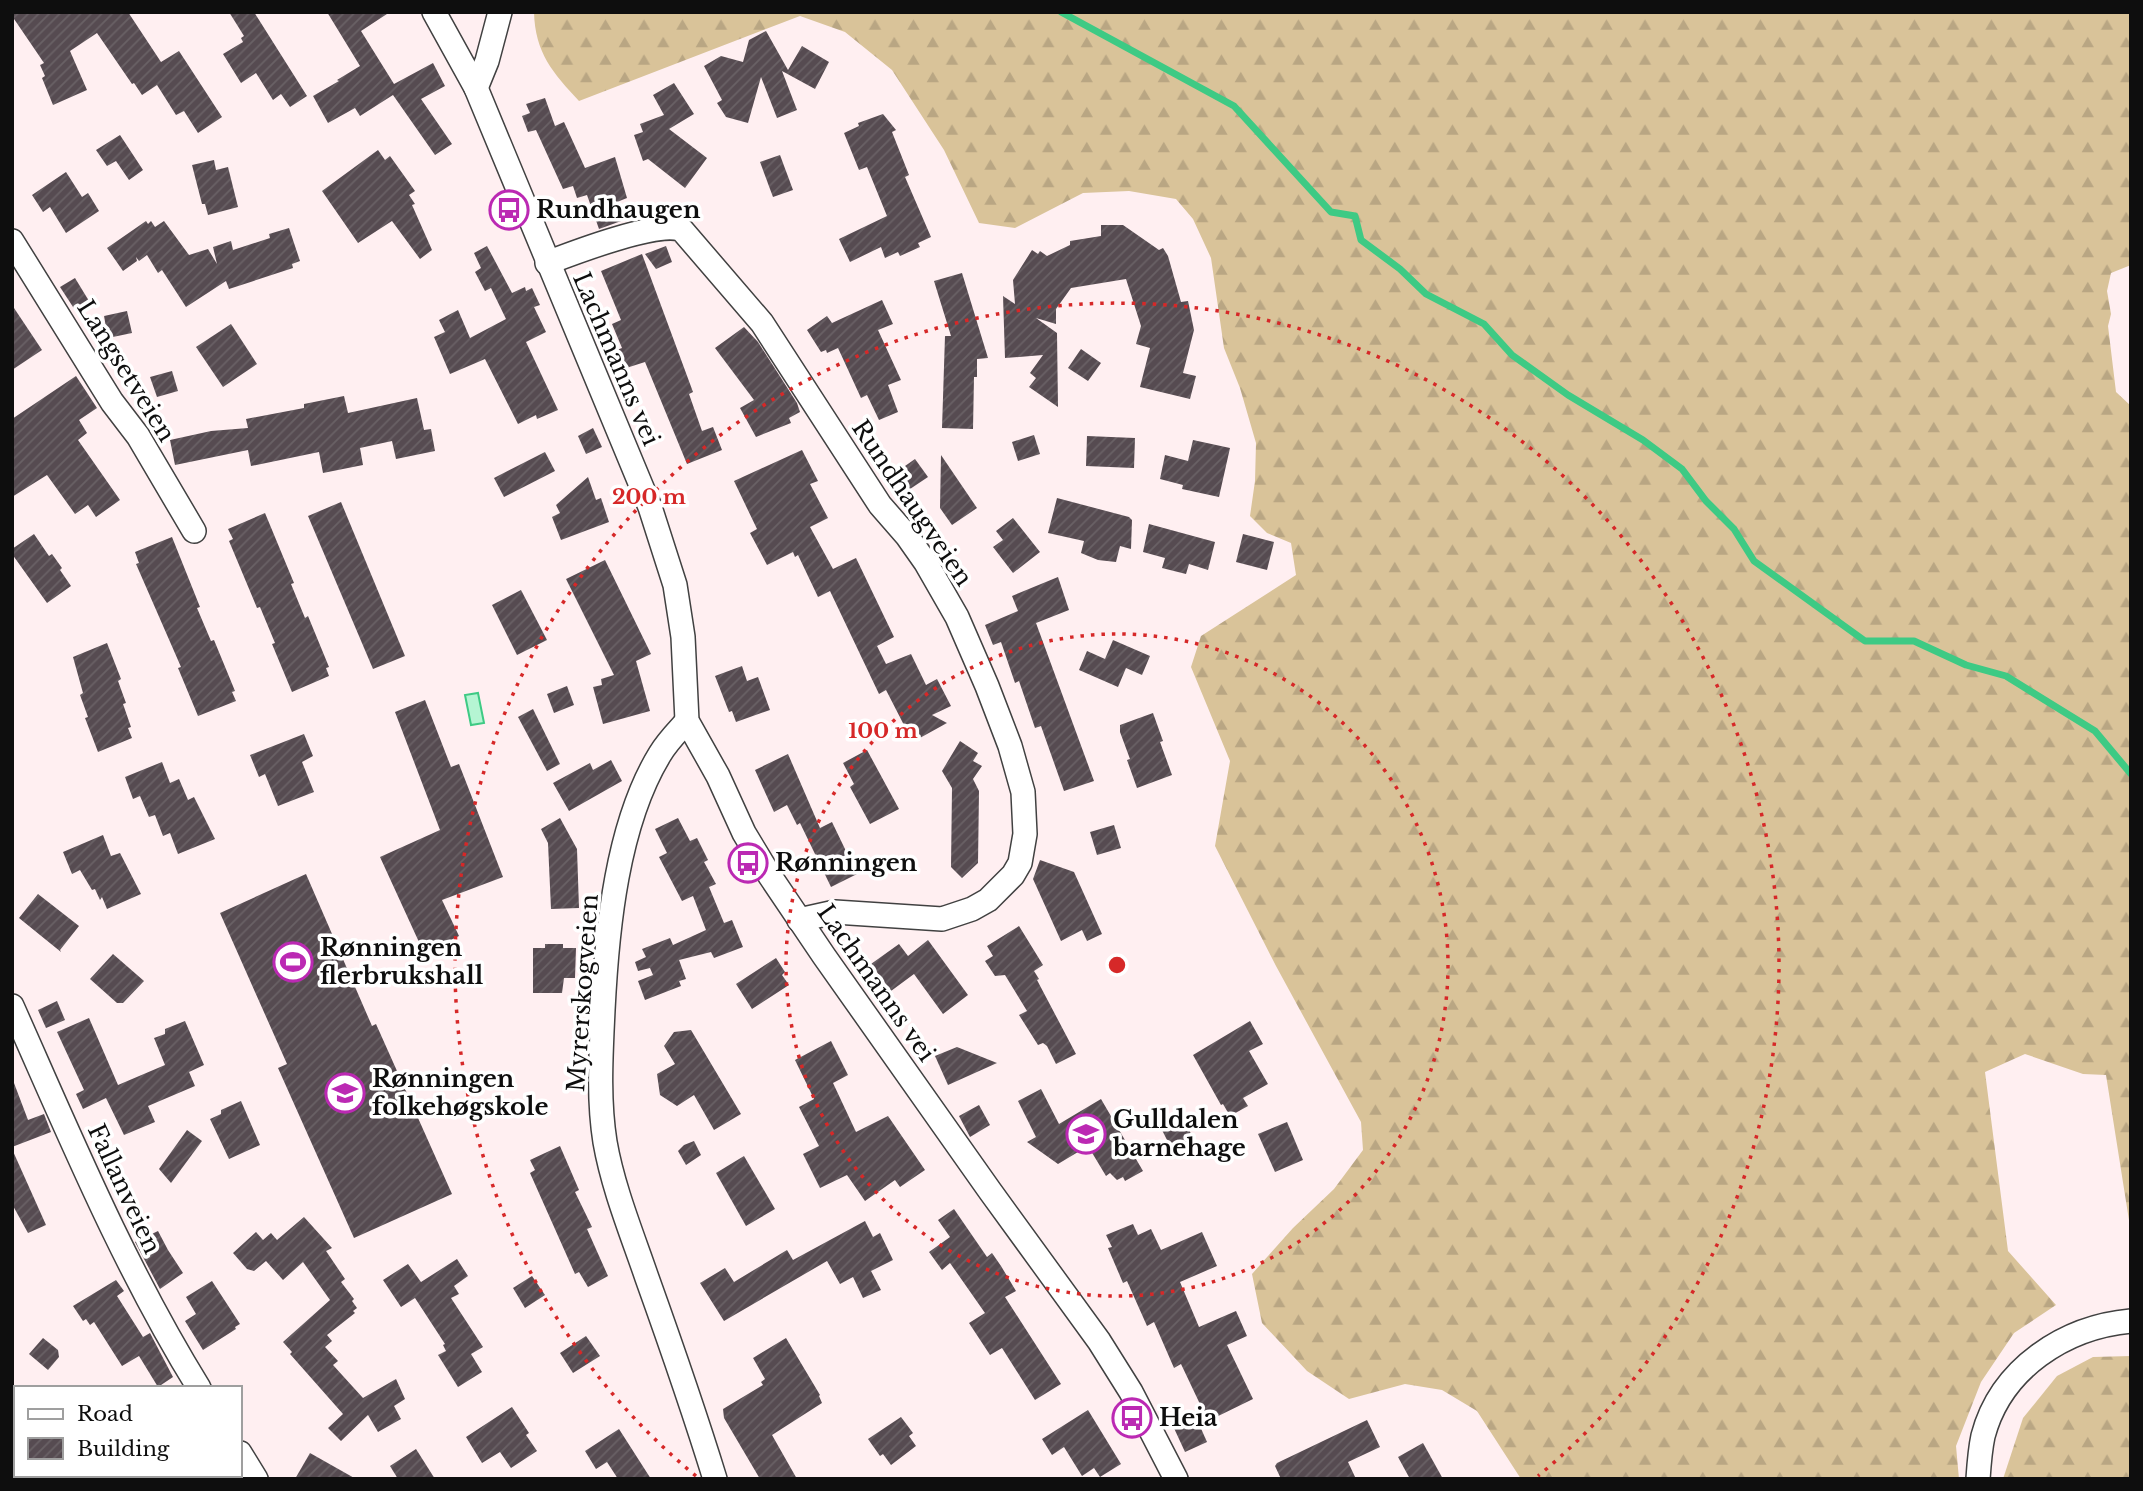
<svg xmlns="http://www.w3.org/2000/svg" width="2143" height="1491" font-family="'Libre Baskerville',serif">
	<style>
		.forest { fill: url(#forest-firs) }
		.water { fill: #b5f5d3; stroke: #3eca84; stroke-width: 2 }
		.lines { fill: none; stroke-linecap: round; stroke-linejoin: round }
		.stream { stroke: #3eca84; stroke-width: 7 }
		.building { fill: url(#building-hatch) }
		.minor-casing { stroke: #414141; stroke-width: 26 }
		.minor { stroke: #fff; stroke-width: 23 }
		.ring { fill: none; stroke: #d62828; stroke-width: 3.5; stroke-dasharray: 3.5 7 }
		.labels { text-anchor: middle; stroke-width: 7; stroke-linejoin: round; paint-order: stroke }
		.poi-label { font-size: 24px; font-weight: bold; fill: #0e0e0e; stroke: #fff; text-anchor: start }
		.street-label { font-size: 24px; fill: #0e0e0e; stroke: #fff }
		.centre { fill: #d62828; stroke: #fff; stroke-width: 3.5 }
		.ring-label { font-size: 21px; text-anchor: middle; font-weight: bold; fill: #d62828; stroke: #fff; stroke-width: 7; stroke-linejoin: round; paint-order: stroke }
	</style>
	<defs>
		<pattern id="forest-firs" width="22" height="20" patternUnits="userSpaceOnUse" patternTransform="scale(1.75)"><rect width="22" height="20" fill="#d9c399"/><path d="M5 1l3.5 6h-7zM16 11l3.5 6h-7z" fill="#b9a683"/></pattern>
		<pattern id="building-hatch" width="6" height="6" patternUnits="userSpaceOnUse" patternTransform="scale(1.75)"><rect width="6" height="6" fill="#564b51"/><path d="M-1 1l2-2M0 6l6-6M5 7l2-2" fill="none" stroke="#696165"/></pattern>
	</defs>
	<rect width="100%" height="100%" fill="#ffeff1"/>
	<g class="forest">
		<path d="M 534,12 L 2131,12 L 2131,265 L 2111,273 L 2107,291 L 2111,314 L 2108,326 L 2116,392 L 2131,406 L 2131,1233 L 2106,1075 L 2083,1074 L 2025,1054 L 1985,1072 L 2008,1251 L 2056,1305 L 2014,1333 L 1981,1382 L 1956,1446 L 1959,1479 L 1521,1479 L 1477,1411 L 1442,1390 L 1405,1384 L 1349,1399 L 1307,1371 L 1262,1323 L 1252,1274 L 1293,1228 L 1334,1189 L 1363,1150 L 1361,1122 L 1276,966 L 1215,846 L 1230,761 L 1191,667 L 1201,636 L 1296,575 L 1291,543 L 1267,533 L 1250,516 L 1255,481 L 1256,443 L 1240,388 L 1224,348 L 1211,258 L 1193,219 L 1176,199 L 1129,191 L 1083,193 L 1015,228 L 979,223 L 944,150 L 892,70 L 845,32 L 800,16 L 579,101 C 553,73 535,53 534,12 Z"/>
		<path d="M 2131,1356 L 2131,1479 L 2003,1479 L 2023,1418 L 2057,1376 L 2093,1357 Z"/>
	</g>
	<path class="water" d="M 478,693 L 484,723 L 471,725 L 465,695 Z"/>
	<g class="lines">
		<path class="stream" d="M 1061,12 L 1234,106 L 1331,212 L 1355,216 L 1361,240 L 1400,269 L 1426,294 L 1484,324 L 1512,355 L 1568,395 L 1643,440 L 1682,469 L 1706,501 L 1734,529 L 1754,561 L 1865,641 L 1914,641 L 1966,665 L 2006,676 L 2095,731 L 2131,774"/>
	</g>
	<g class="building">
		<path d="M 12,12 L 128,12 L 161,62 L 179,51 L 222,117 L 198,133 L 184,111 L 176,115 L 157,85 L 142,95 L 134,83 L 132,84 L 97,33 L 70,51 L 87,90 L 53,105 L 42,78 L 45,76 L 40,65 L 44,63 L 12,16 Z"/>
		<path d="M 229,12 L 254,12 L 307,96 L 290,107 L 281,94 L 273,100 L 256,73 L 241,83 L 223,54 L 243,42 L 241,38 L 244,36 Z"/>
		<path d="M 327,12 L 390,12 L 361,31 L 394,84 L 433,63 L 445,86 L 421,99 L 452,144 L 435,155 L 393,95 L 360,116 L 355,108 L 328,123 L 313,96 L 339,81 L 337,80 L 360,66 Z"/>
		<path d="M 766,31 L 788,70 L 802,46 L 829,62 L 815,89 L 782,71 L 797,110 L 777,118 L 761,77 L 748,123 L 726,117 L 717,103 L 722,100 L 704,66 L 721,56 L 743,62 L 749,40 Z"/>
		<path d="M 674,83 L 694,114 L 669,129 L 707,158 L 685,188 L 648,159 L 643,161 L 634,135 L 643,132 L 640,124 L 664,115 L 653,95 Z"/>
		<path d="M 545,98 L 555,126 L 564,122 L 585,168 L 615,157 L 627,198 L 617,202 L 624,220 L 599,229 L 587,195 L 577,198 L 573,186 L 563,189 L 536,130 L 528,132 L 522,116 L 530,113 L 526,104 Z"/>
		<path d="M 883,114 L 896,130 L 892,132 L 909,175 L 905,177 L 931,237 L 918,243 L 920,247 L 900,256 L 898,252 L 885,258 L 881,247 L 850,262 L 839,239 L 887,216 L 867,167 L 859,170 L 844,133 L 859,126 L 858,123 Z"/>
		<path d="M 120,135 L 143,170 L 129,180 L 116,161 L 107,166 L 96,150 Z"/>
		<path d="M 378,150 L 385,160 L 390,156 L 415,191 L 409,195 L 415,204 L 412,205 L 432,250 L 420,259 L 392,221 L 358,243 L 322,191 Z"/>
		<path d="M 780,155 L 793,190 L 773,197 L 760,162 Z"/>
		<path d="M 214,160 L 216,170 L 228,167 L 238,207 L 208,215 L 205,204 L 202,204 L 192,165 Z"/>
		<path d="M 66,172 L 82,197 L 88,193 L 99,211 L 66,233 L 50,207 L 43,212 L 32,195 Z"/>
		<path d="M 146,221 L 148,224 L 151,221 L 155,227 L 164,221 L 189,255 L 208,249 L 217,264 L 213,247 L 231,241 L 233,250 L 270,238 L 269,234 L 289,228 L 300,261 L 292,264 L 293,268 L 229,289 L 226,281 L 186,307 L 162,270 L 158,273 L 147,255 L 139,261 L 136,257 L 137,261 L 123,271 L 107,248 Z"/>
		<path d="M 1101,225 L 1123,225 L 1159,250 L 1163,248 L 1168,256 L 1181,302 L 1188,301 L 1194,330 L 1183,373 L 1196,376 L 1190,399 L 1140,387 L 1150,348 L 1136,344 L 1141,326 L 1126,279 L 1071,288 L 1056,309 L 1056,324 L 1036,318 L 1057,333 L 1058,407 L 1029,387 L 1036,378 L 1030,373 L 1043,355 L 1005,358 L 1003,296 L 1015,304 L 1013,280 L 1032,250 L 1038,254 L 1040,251 L 1047,256 L 1070,245 L 1070,241 L 1101,236 Z"/>
		<path d="M 487,246 L 512,293 L 525,287 L 526,291 L 532,288 L 540,305 L 534,307 L 546,332 L 526,342 L 558,410 L 537,419 L 536,415 L 518,424 L 485,359 L 450,374 L 434,337 L 445,332 L 439,320 L 458,310 L 470,338 L 506,319 L 491,288 L 485,291 L 475,272 L 481,268 L 474,253 Z"/>
		<path d="M 666,246 L 672,262 L 656,269 L 645,254 Z"/>
		<path d="M 642,254 L 693,392 L 689,394 L 702,431 L 713,427 L 722,450 L 687,464 L 645,362 L 620,370 L 614,351 L 622,348 L 612,324 L 621,320 L 601,271 Z"/>
		<path d="M 962,273 L 988,358 L 977,359 L 977,377 L 974,377 L 973,429 L 942,428 L 945,336 L 951,336 L 934,281 Z"/>
		<path d="M 75,278 L 89,301 L 75,310 L 60,287 Z"/>
		<path d="M 882,300 L 893,324 L 878,330 L 901,380 L 888,385 L 898,412 L 879,420 L 867,395 L 861,398 L 838,348 L 827,353 L 826,350 L 821,352 L 807,330 L 827,316 L 832,323 Z"/>
		<path d="M 12,305 L 42,350 L 12,370 Z"/>
		<path d="M 127,311 L 132,333 L 108,338 L 104,316 Z"/>
		<path d="M 231,324 L 257,364 L 223,387 L 196,347 Z"/>
		<path d="M 744,327 L 758,342 L 797,403 L 800,412 L 789,418 L 791,423 L 756,437 L 740,408 L 754,400 L 715,348 Z"/>
		<path d="M 1081,349 L 1101,363 L 1088,381 L 1068,368 Z"/>
		<path d="M 172,371 L 178,391 L 157,397 L 150,377 Z"/>
		<path d="M 76,376 L 97,408 L 79,420 L 87,433 L 78,440 L 120,500 L 96,517 L 88,505 L 75,514 L 47,475 L 12,497 L 12,419 Z"/>
		<path d="M 344,396 L 348,413 L 417,398 L 424,430 L 431,429 L 435,451 L 396,459 L 392,441 L 360,448 L 363,465 L 323,473 L 319,452 L 251,466 L 248,450 L 175,465 L 170,440 L 211,431 L 248,428 L 246,419 L 304,408 L 304,404 Z"/>
		<path d="M 593,428 L 602,447 L 586,454 L 578,436 Z"/>
		<path d="M 1034,435 L 1040,454 L 1018,461 L 1012,442 Z"/>
		<path d="M 1087,436 L 1135,438 L 1134,468 L 1086,466 Z"/>
		<path d="M 1193,440 L 1230,448 L 1219,497 L 1182,489 L 1183,485 L 1160,479 L 1165,455 L 1188,461 Z"/>
		<path d="M 802,450 L 818,481 L 810,484 L 828,518 L 810,527 L 833,569 L 856,558 L 894,637 L 877,646 L 886,664 L 911,654 L 926,685 L 937,679 L 951,706 L 932,715 L 947,723 L 918,739 L 911,726 L 906,729 L 886,690 L 879,694 L 830,591 L 818,597 L 798,555 L 795,557 L 793,552 L 767,565 L 750,533 L 757,529 L 734,481 Z"/>
		<path d="M 545,452 L 555,471 L 504,497 L 494,478 Z"/>
		<path d="M 941,455 L 977,508 L 952,525 L 940,508 Z"/>
		<path d="M 915,459 L 928,477 L 907,491 L 895,473 Z"/>
		<path d="M 588,477 L 596,500 L 601,498 L 609,522 L 561,540 L 552,517 L 560,513 L 556,505 Z"/>
		<path d="M 1057,498 L 1129,517 L 1132,520 L 1131,549 L 1120,546 L 1116,562 L 1098,560 L 1081,553 L 1084,541 L 1048,533 Z"/>
		<path d="M 341,502 L 405,656 L 373,669 L 308,516 Z"/>
		<path d="M 265,513 L 294,583 L 291,584 L 305,618 L 308,616 L 329,667 L 326,668 L 329,676 L 292,692 L 272,644 L 275,643 L 260,607 L 257,608 L 229,541 L 233,539 L 228,529 Z"/>
		<path d="M 1013,518 L 1040,552 L 1013,573 L 993,547 L 1003,540 L 996,531 Z"/>
		<path d="M 1149,524 L 1215,542 L 1208,570 L 1189,564 L 1186,574 L 1162,568 L 1165,558 L 1143,552 Z"/>
		<path d="M 34,534 L 49,556 L 52,554 L 62,568 L 60,570 L 71,586 L 47,603 L 12,554 L 12,549 Z"/>
		<path d="M 1243,534 L 1274,542 L 1267,570 L 1236,562 Z"/>
		<path d="M 172,537 L 200,607 L 197,608 L 211,641 L 214,640 L 235,691 L 232,692 L 236,701 L 198,716 L 178,668 L 181,667 L 136,564 L 139,563 L 135,552 Z"/>
		<path d="M 605,560 L 651,654 L 636,661 L 650,711 L 603,724 L 593,687 L 602,685 L 601,679 L 614,675 L 566,579 Z"/>
		<path d="M 1058,577 L 1069,610 L 1036,623 L 1094,781 L 1064,791 L 1041,726 L 1035,728 L 1019,681 L 1015,683 L 1001,642 L 993,645 L 985,625 L 1018,611 L 1012,596 Z"/>
		<path d="M 521,590 L 547,640 L 517,655 L 492,605 Z"/>
		<path d="M 1113,640 L 1150,656 L 1142,675 L 1126,668 L 1118,687 L 1079,670 L 1087,651 L 1105,659 Z"/>
		<path d="M 107,643 L 121,679 L 118,681 L 126,703 L 123,704 L 131,727 L 128,728 L 132,738 L 98,752 L 85,718 L 88,717 L 80,695 L 83,693 L 73,657 Z"/>
		<path d="M 742,666 L 747,681 L 758,677 L 770,710 L 736,722 L 732,711 L 729,712 L 715,676 Z"/>
		<path d="M 567,686 L 574,705 L 554,713 L 547,694 Z"/>
		<path d="M 425,700 L 451,767 L 459,764 L 503,877 L 442,900 L 459,936 L 424,953 L 380,857 L 440,830 L 395,712 Z"/>
		<path d="M 533,709 L 560,764 L 547,771 L 518,717 Z"/>
		<path d="M 1153,713 L 1163,741 L 1160,742 L 1172,775 L 1137,788 L 1127,760 L 1130,759 L 1120,732 L 1120,725 Z"/>
		<path d="M 304,734 L 313,756 L 302,762 L 314,792 L 278,806 L 265,774 L 259,777 L 250,755 Z"/>
		<path d="M 960,741 L 978,753 L 973,761 L 982,766 L 973,779 L 979,791 L 978,863 L 962,878 L 951,867 L 952,788 L 942,771 Z"/>
		<path d="M 867,750 L 899,809 L 870,824 L 850,787 L 854,784 L 843,763 Z"/>
		<path d="M 788,754 L 820,828 L 832,822 L 857,874 L 831,887 L 800,823 L 797,825 L 787,805 L 774,812 L 755,770 Z"/>
		<path d="M 611,760 L 622,781 L 569,811 L 553,783 L 590,763 L 593,770 Z"/>
		<path d="M 162,762 L 170,783 L 179,779 L 188,800 L 194,797 L 215,839 L 178,854 L 170,833 L 163,836 L 155,815 L 149,817 L 140,796 L 133,799 L 125,777 Z"/>
		<path d="M 560,818 L 577,849 L 579,908 L 551,909 L 548,843 L 541,829 Z"/>
		<path d="M 678,818 L 690,841 L 697,838 L 708,860 L 704,862 L 716,884 L 709,887 L 724,923 L 732,920 L 743,947 L 714,958 L 711,952 L 679,960 L 686,979 L 679,981 L 681,986 L 645,1000 L 638,981 L 653,975 L 650,968 L 638,971 L 635,962 L 646,957 L 642,949 L 670,938 L 673,945 L 706,930 L 693,896 L 682,901 L 659,857 L 667,853 L 655,829 Z"/>
		<path d="M 1114,825 L 1121,848 L 1097,855 L 1090,832 Z"/>
		<path d="M 103,835 L 111,856 L 120,853 L 141,894 L 107,909 L 102,897 L 100,900 L 95,889 L 92,890 L 80,870 L 72,874 L 63,852 Z"/>
		<path d="M 1040,860 L 1074,872 L 1102,934 L 1087,941 L 1082,930 L 1061,941 L 1033,879 Z"/>
		<path d="M 306,874 L 372,1026 L 376,1024 L 452,1194 L 354,1238 L 278,1068 L 287,1064 L 220,913 Z"/>
		<path d="M 38,894 L 79,926 L 60,950 L 61,952 L 19,918 Z"/>
		<path d="M 1019,926 L 1043,965 L 1034,971 L 1039,979 L 1037,980 L 1076,1054 L 1056,1064 L 1047,1046 L 1043,1043 L 1038,1045 L 1019,1015 L 1027,1011 L 1005,975 L 995,976 L 985,961 L 993,956 L 987,946 Z"/>
		<path d="M 928,940 L 968,995 L 943,1014 L 914,974 L 891,991 L 871,964 L 899,944 L 908,956 Z"/>
		<path d="M 545,944 L 563,944 L 563,948 L 576,948 L 575,978 L 564,978 L 562,993 L 533,993 L 533,948 L 545,948 Z"/>
		<path d="M 113,954 L 144,981 L 123,1003 L 117,1003 L 90,979 Z"/>
		<path d="M 776,958 L 785,972 L 782,975 L 789,985 L 752,1009 L 736,984 Z"/>
		<path d="M 57,1001 L 65,1020 L 46,1028 L 38,1010 Z"/>
		<path d="M 89,1018 L 118,1085 L 165,1065 L 154,1038 L 165,1034 L 165,1029 L 185,1021 L 204,1065 L 189,1072 L 195,1086 L 148,1106 L 155,1122 L 124,1135 L 106,1098 L 83,1109 L 76,1094 L 84,1090 L 57,1032 Z"/>
		<path d="M 1250,1021 L 1263,1044 L 1249,1051 L 1268,1084 L 1243,1098 L 1248,1106 L 1230,1116 L 1223,1104 L 1221,1105 L 1193,1055 Z"/>
		<path d="M 691,1030 L 741,1114 L 714,1130 L 694,1095 L 677,1106 L 660,1095 L 657,1074 L 675,1064 L 664,1046 L 674,1032 Z"/>
		<path d="M 831,1041 L 848,1075 L 833,1083 L 856,1132 L 888,1116 L 925,1170 L 900,1187 L 895,1180 L 865,1201 L 847,1175 L 820,1188 L 803,1154 L 819,1146 L 799,1107 L 814,1099 L 795,1060 Z"/>
		<path d="M 957,1047 L 997,1063 L 948,1085 L 935,1056 Z"/>
		<path d="M 14,1083 L 28,1120 L 44,1114 L 51,1132 L 12,1147 Z"/>
		<path d="M 1041,1089 L 1059,1124 L 1101,1099 L 1143,1171 L 1125,1181 L 1123,1177 L 1117,1180 L 1110,1173 L 1106,1176 L 1088,1146 L 1058,1164 L 1027,1142 L 1036,1137 L 1018,1101 Z"/>
		<path d="M 241,1101 L 260,1145 L 229,1159 L 210,1119 L 221,1114 L 221,1110 Z"/>
		<path d="M 979,1105 L 990,1125 L 970,1137 L 959,1116 Z"/>
		<path d="M 1181,1113 L 1194,1140 L 1172,1150 L 1159,1124 Z"/>
		<path d="M 1287,1122 L 1303,1160 L 1275,1172 L 1258,1134 Z"/>
		<path d="M 187,1130 L 202,1141 L 171,1183 L 159,1169 Z"/>
		<path d="M 694,1141 L 701,1155 L 686,1165 L 678,1151 L 684,1145 Z"/>
		<path d="M 560,1146 L 579,1190 L 575,1192 L 592,1227 L 587,1229 L 608,1276 L 588,1287 L 579,1272 L 575,1274 L 530,1173 L 535,1170 L 530,1160 Z"/>
		<path d="M 12,1149 L 46,1225 L 28,1233 L 12,1204 Z"/>
		<path d="M 744,1156 L 775,1209 L 746,1226 L 716,1173 Z"/>
		<path d="M 954,1209 L 987,1257 L 992,1253 L 1001,1266 L 1016,1291 L 1005,1297 L 1061,1384 L 1035,1400 L 1002,1348 L 990,1355 L 969,1323 L 985,1313 L 950,1263 L 942,1270 L 929,1252 L 950,1237 L 938,1220 Z"/>
		<path d="M 304,1217 L 332,1248 L 326,1251 L 345,1279 L 341,1282 L 354,1299 L 352,1301 L 357,1308 L 353,1311 L 355,1313 L 327,1335 L 332,1341 L 325,1347 L 338,1361 L 333,1365 L 363,1398 L 396,1379 L 405,1399 L 394,1406 L 401,1419 L 378,1432 L 368,1415 L 341,1441 L 328,1428 L 343,1414 L 290,1354 L 292,1352 L 283,1342 L 330,1300 L 303,1262 L 283,1280 L 266,1261 L 254,1271 L 247,1269 L 233,1253 L 256,1232 L 263,1240 L 271,1233 L 277,1240 Z"/>
		<path d="M 865,1221 L 873,1237 L 880,1233 L 893,1260 L 871,1271 L 881,1290 L 863,1298 L 853,1277 L 840,1284 L 827,1261 L 724,1321 L 700,1283 L 725,1268 L 734,1282 L 787,1250 L 793,1260 Z"/>
		<path d="M 1133,1224 L 1138,1235 L 1151,1229 L 1161,1250 L 1202,1232 L 1217,1266 L 1180,1282 L 1199,1327 L 1236,1311 L 1247,1336 L 1227,1345 L 1253,1399 L 1208,1421 L 1181,1364 L 1174,1368 L 1154,1322 L 1147,1326 L 1127,1281 L 1123,1283 L 1108,1248 L 1112,1247 L 1106,1235 Z"/>
		<path d="M 158,1231 L 168,1250 L 183,1273 L 160,1289 L 135,1242 Z"/>
		<path d="M 457,1259 L 468,1276 L 454,1286 L 459,1294 L 451,1298 L 483,1347 L 471,1354 L 482,1372 L 458,1387 L 438,1355 L 446,1351 L 443,1345 L 445,1344 L 415,1298 L 401,1307 L 383,1280 L 408,1264 L 421,1282 Z"/>
		<path d="M 532,1276 L 545,1295 L 525,1308 L 513,1288 Z"/>
		<path d="M 116,1280 L 124,1291 L 117,1296 L 143,1337 L 150,1333 L 173,1377 L 158,1387 L 139,1356 L 122,1366 L 94,1322 L 90,1325 L 86,1319 L 83,1321 L 73,1306 Z"/>
		<path d="M 212,1281 L 240,1324 L 235,1327 L 236,1329 L 203,1350 L 185,1321 L 196,1314 L 186,1297 Z"/>
		<path d="M 586,1336 L 600,1356 L 573,1373 L 560,1353 Z"/>
		<path d="M 43,1338 L 58,1350 L 59,1357 L 48,1370 L 29,1354 Z"/>
		<path d="M 786,1338 L 820,1395 L 819,1396 L 822,1403 L 772,1435 L 797,1479 L 760,1479 L 724,1418 L 723,1409 L 763,1385 L 761,1382 L 765,1379 L 753,1358 Z"/>
		<path d="M 512,1407 L 529,1433 L 526,1435 L 537,1451 L 511,1468 L 500,1452 L 482,1463 L 466,1437 Z"/>
		<path d="M 1088,1410 L 1121,1464 L 1100,1477 L 1094,1468 L 1082,1476 L 1064,1447 L 1052,1455 L 1042,1439 Z"/>
		<path d="M 1195,1415 L 1207,1442 L 1185,1452 L 1173,1426 Z"/>
		<path d="M 901,1417 L 913,1433 L 909,1436 L 916,1446 L 891,1465 L 883,1454 L 880,1456 L 868,1439 Z"/>
		<path d="M 1367,1420 L 1380,1447 L 1348,1462 L 1356,1479 L 1281,1479 L 1275,1466 L 1277,1463 Z"/>
		<path d="M 619,1429 L 651,1479 L 618,1479 L 607,1462 L 596,1469 L 585,1451 Z"/>
		<path d="M 1423,1443 L 1443,1479 L 1410,1479 L 1398,1457 Z"/>
		<path d="M 416,1449 L 435,1479 L 398,1479 L 390,1466 Z"/>
		<path d="M 310,1453 L 356,1479 L 295,1479 Z"/>
	</g>
	<g class="lines">
		<g class="minor-casing">
			<g id="minor">
				<path d="M 434,12 L 476,88 L 650,507 L 675,585 L 683,637 L 687,721 L 718,776 L 744,833 L 770,876 L 824,956 L 990,1191 L 1099,1341 L 1131,1392 L 1176,1479"/>
				<path d="M 476,88 L 487,61 L 500,12"/>
				<path d="M 12,241 L 112,402 L 138,436 L 194,531"/>
				<path d="M 547,263 C 573,253 659,220 682,230 L 762,323 L 880,505 L 907,536 L 926,563 L 957,617 L 987,686 L 1010,746 L 1023,792 L 1025,834 L 1020,863 L 1013,875 L 988,900 L 972,909 L 942,919 L 835,912 L 799,920"/>
				<path d="M 687,721 C 678,731 667,742 660,754 C 617,824 607,929 603,1010 C 601,1054 598,1098 605,1142 C 613,1188 632,1234 647,1278 C 671,1345 694,1411 715,1479"/>
				<path d="M 12,1006 C 70,1136 124,1267 199,1388"/>
				<path d="M 240,1453 L 256,1479"/>
				<path d="M 12,1460 L 16,1462"/>
				<path d="M 33,1475 L 38,1479"/>
				<path d="M 1978,1479 C 1979,1464 1980,1450 1983,1436 C 2001,1368 2065,1327 2131,1321"/>
			</g>
		</g>
		<use href="#minor" class="minor"/>
	</g>
	<g class="ring">
		<circle cx="1117" cy="965" r="331"/>
		<path d="M696 1476A662 662 0 1 1 1538 1476"/>
	</g>
	<defs>
		<g id="bus-ring" transform="scale(2.0125)"><circle r="9.5" fill="#fff" stroke="#bb29b3" stroke-width="1.5"/><path d="M-5-6H5V4H4V6H2V4H-2V6H-4V4H-5ZM-3.5-4V0h7V-4ZM-3.5 1.2v1.5H-2V1.2ZM2 1.2v1.5H3.5V1.2Z" fill="#bb29b3"/></g>
		<g id="stadium-ring" transform="scale(2.0125)"><circle r="9.5" fill="#fff" stroke="#bb29b3" stroke-width="1.5"/><path d="M0-5a6.5 5 0 1 0 0 10a6.5 5 0 1 0 0-10ZM-3.5-1.8h7v3.6h-7Z" fill="#bb29b3"/></g>
		<g id="school-ring" transform="scale(2.0125)"><circle r="9.5" fill="#fff" stroke="#bb29b3" stroke-width="1.5"/><path d="M0-5L7-2L0 1L-7-2ZM-4 1L0 2.5L4 1V4Q0 6-4 4Z" fill="#bb29b3"/></g>
	</defs>
	<g fill-rule="evenodd">
		<use href="#bus-ring" x="509" y="210"/>
		<use href="#bus-ring" x="748" y="863"/>
		<use href="#stadium-ring" x="293" y="962"/>
		<use href="#school-ring" x="345" y="1093"/>
		<use href="#school-ring" x="1086" y="1134"/>
		<use href="#bus-ring" x="1132" y="1418"/>
	</g>
	<g class="labels">
		<g class="poi-label">
			<text x="536" y="218">Rundhaugen</text>
			<text x="775" y="871">Rønningen</text>
			<text x="320" y="956">Rønningen<tspan x="320" dy="28">flerbrukshall</tspan></text>
			<text x="372" y="1087">Rønningen<tspan x="372" dy="28">folkehøgskole</tspan></text>
			<text x="1113" y="1128">Gulldalen<tspan x="1113" dy="28">barnehage</tspan></text>
			<text x="1159" y="1426">Heia</text>
		</g>
		<g class="street-label">
			<text transform="translate(616 359) rotate(67)" y="8">Lachmanns vei</text>
			<text transform="translate(126 371) rotate(58)" y="8">Langsetveien</text>
			<text transform="translate(912 503) rotate(56)" y="8">Rundhaugveien</text>
			<text transform="translate(876 983) rotate(55)" y="8">Lachmanns vei</text>
			<text transform="translate(583 993) rotate(-86)" y="8">Myrerskogveien</text>
			<text transform="translate(124 1189) rotate(65)" y="8">Fallanveien</text>
		</g>
	</g>
	<circle cx="1117" cy="965" r="10" class="centre"/>
	<g class="ring-label">
		<text x="649" y="504">200 m</text>
		<text x="883" y="738">100 m</text>
	</g>
	<rect width="2143" height="1491" fill="none" stroke="#0e0e0e" stroke-width="28"/>
	<rect x="14" y="1386" width="228" height="91" fill="#ffffff" stroke="#9f9f9f" stroke-width="2"/>
	<rect x="28" y="1409" width="35" height="10" fill="#ffffff" stroke="#9f9f9f" stroke-width="2"/>
	<text x="77" y="1421" font-size="21" fill="#0e0e0e">Road</text>
	<rect x="28" y="1438" width="35" height="21" fill="url(#building-hatch)" stroke="#9f9f9f" stroke-width="2"/>
	<text x="77" y="1456" font-size="21" fill="#0e0e0e">Building</text>
</svg>
